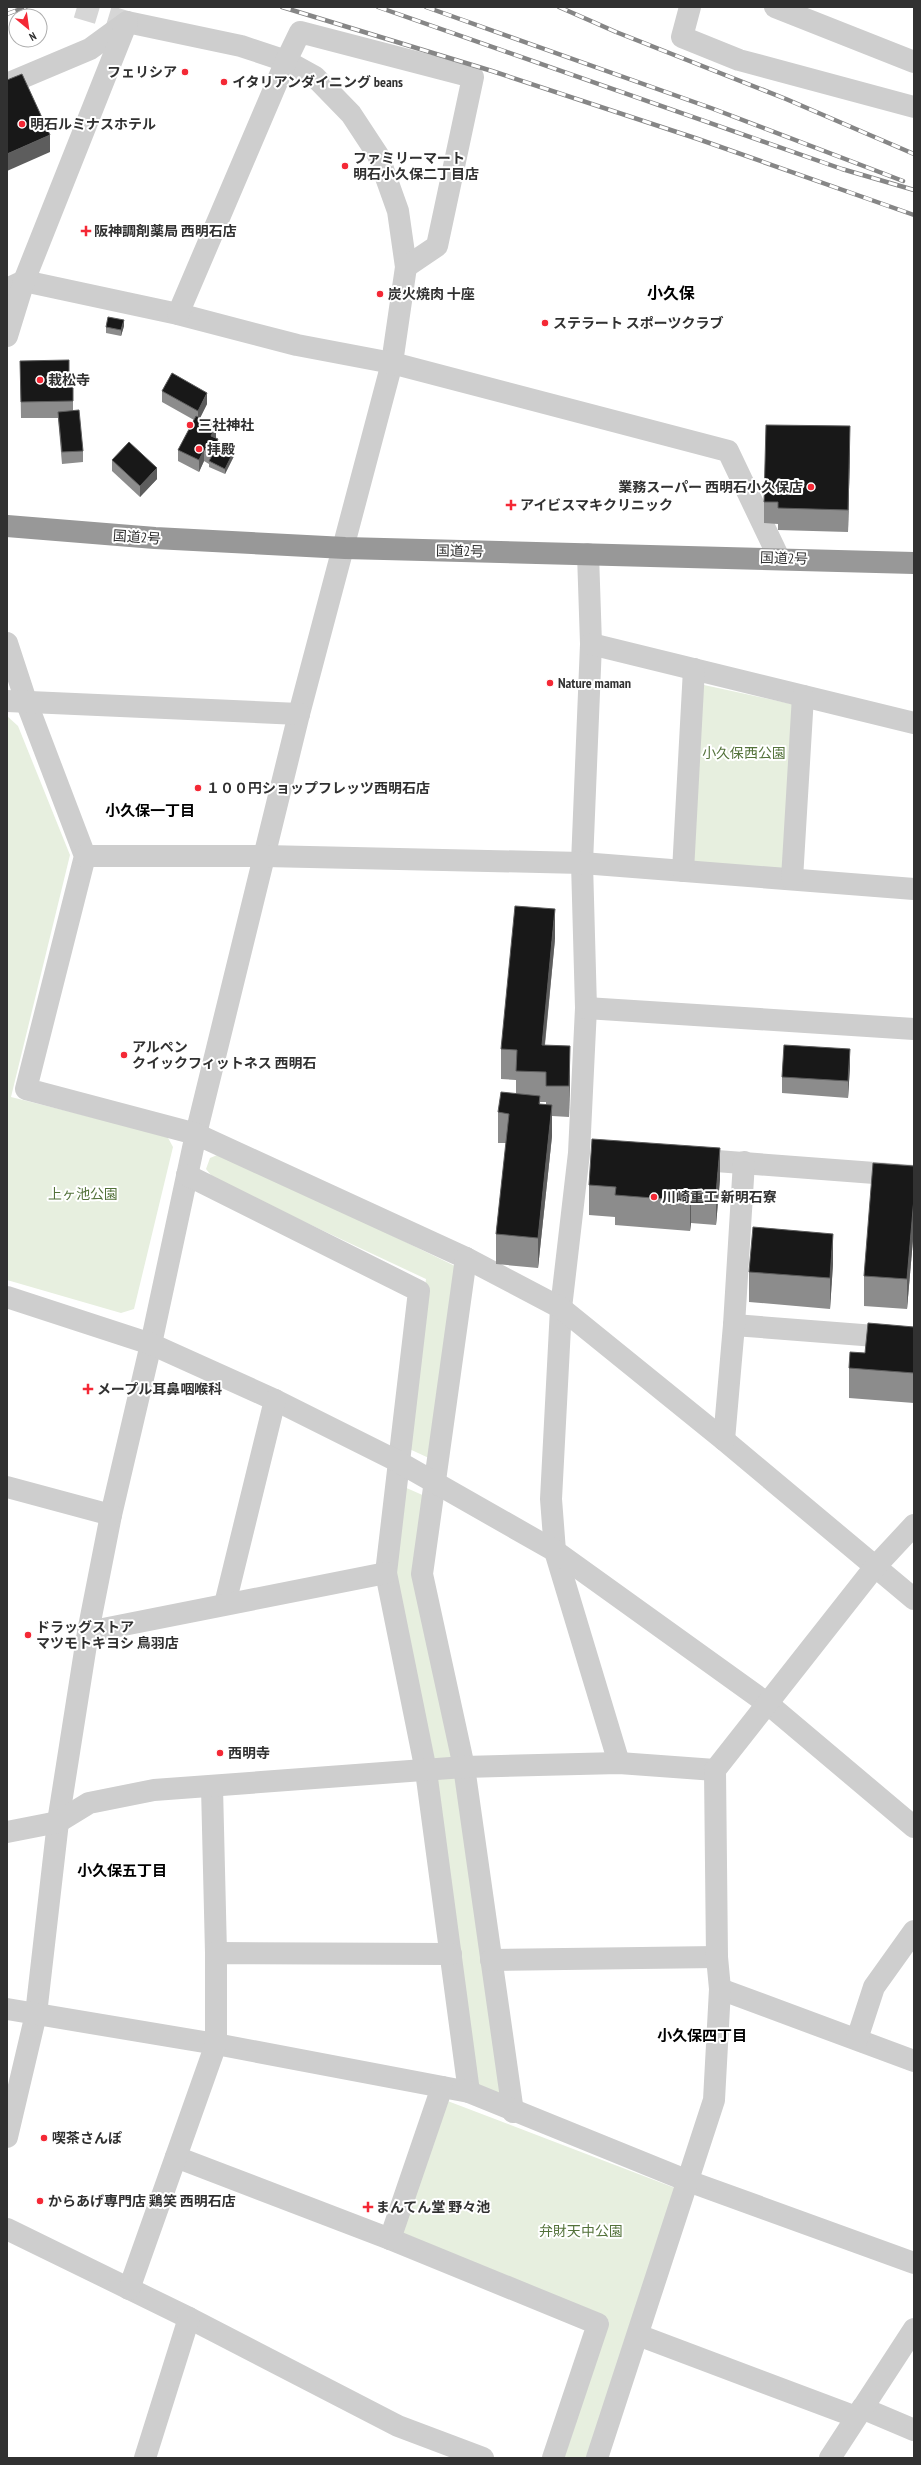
<svg xmlns="http://www.w3.org/2000/svg" width="921" height="2465" font-family="'PT Sans Narrow','Noto Sans JP',sans-serif">
	<style>
		.green { fill: #e7efdf }
		.lines { fill: none; stroke-linecap: round; stroke-linejoin: round }
		.minor-tunnel { stroke: #d6d6d6; stroke-width: 22; stroke-dasharray: 22 11; stroke-linecap: butt }
		.minor { stroke: #cecece; stroke-width: 22 }
		.highway { stroke: #989898; stroke-width: 22 }
		.rail-casing { stroke: #868686; stroke-width: 4.5 }
		.rail { stroke: #fff; stroke-width: 3; stroke-dasharray: 9; stroke-linecap: butt }
		.wall { fill: #8c8c8c; fill-rule: evenodd }
		.shaded-wall { fill: #5d5d5d }
		.building { fill: #181818; stroke: #5d5d5d }
		.poi-dot { fill: #f42835; stroke: #fff; stroke-width: 1.5 }
		.labels { text-anchor: middle; stroke-width: 4; stroke-linejoin: round; paint-order: stroke }
		.poi-label { font-size: 14px; font-weight: bold; fill: #313131; stroke: #fff; text-anchor: start }
		.street-label { font-size: 14px; fill: #313131; stroke: #fff }
		.park-label { font-size: 14px; fill: #53723a; stroke: #fff }
		.neighbourhood-label { font-size: 15px; font-weight: bold; fill: #000; stroke: #fff }
		.quarter-label { font-size: 16px; font-weight: bold; fill: #000; stroke: #fff }
	</style>
	<rect width="100%" height="100%" fill="#fff"/>
	<g class="green">
		<path d="M 704,685 L 796,705 L 782,869 L 695,862 L 691,859 L 698,690 Z"/>
		<path d="M 7,716 L 18,726 L 70,855 L 11,1097 L 167,1136 L 173,1147 L 134,1309 L 121,1313 L 7,1280 Z"/>
		<path d="M 222,1153 L 457,1267 L 431,1459 L 405,1447 L 426,1279 L 215,1180 L 206,1169 L 210,1158 Z"/>
		<path d="M 402,1486 L 427,1497 L 418,1575 L 457,1760 L 432,1763 L 392,1577 Z"/>
		<path d="M 460,1773 L 503,2097 L 478,2085 L 435,1775 Z"/>
		<path d="M 445,2100 L 675,2188 L 588,2458 L 564,2458 L 609,2321 L 399,2236 Z"/>
	</g>
	<g class="lines">
		<path class="minor-tunnel" d="M 77,7 L 127,22"/>
		<g class="minor">
			<path d="M 690,7 L 682,37 L 739,60 L 914,107"/>
			<path d="M 775,7 L 914,62"/>
			<path d="M 7,84 L 90,49 L 127,22 L 241,46 L 286,61 L 315,77 L 351,114 L 378,155 L 398,211 L 406,267 L 392,363 L 299,714 L 196,1134 L 151,1344 L 111,1515 L 88,1632 L 58,1822 L 36,2014 L 7,2137"/>
			<path d="M 7,289 L 24,281 L 178,314 L 297,345 L 392,363 L 728,451 L 779,558"/>
			<path d="M 178,314 L 286,61 L 300,32 L 473,77 L 437,246 L 406,267"/>
			<path d="M 7,336 L 24,281 L 127,22"/>
			<path d="M 588,554 L 591,644 L 582,863 L 586,1008 L 579,1153 L 561,1308 L 551,1499 L 555,1551 L 619,1763"/>
			<path d="M 7,643 L 26,701 L 85,856 L 26,1089 L 196,1134 L 466,1258 L 561,1308 L 724,1440 L 914,1599"/>
			<path d="M 591,644 L 914,723"/>
			<path d="M 7,701 L 299,714"/>
			<path d="M 85,856 L 265,856 L 582,863 L 914,889"/>
			<path d="M 683,871 L 694,669"/>
			<path d="M 792,879 L 803,696"/>
			<path d="M 586,1008 L 914,1029"/>
			<path d="M 690,1159 L 914,1176"/>
			<path d="M 187,1175 L 419,1291 L 386,1573 L 426,1771 L 469,2092"/>
			<path d="M 466,1258 L 422,1574 L 464,1767 L 513,2112"/>
			<path d="M 7,1297 L 151,1344 L 275,1400 L 397,1461 L 555,1551 L 768,1704 L 914,1827"/>
			<path d="M 734,1325 L 914,1339"/>
			<path d="M 724,1440 L 734,1325 L 744,1162"/>
			<path d="M 7,1487 L 111,1515"/>
			<path d="M 225,1604 L 275,1400"/>
			<path d="M 88,1632 L 386,1573"/>
			<path d="M 212,1787 L 216,1953"/>
			<path d="M 7,1832 L 58,1822 L 89,1803 L 154,1790 L 464,1767 L 619,1763 L 715,1770"/>
			<path d="M 491,1960 L 717,1957"/>
			<path d="M 720,1989 L 914,2061"/>
			<path d="M 7,2009 L 216,2044 L 469,2092 L 688,2181 L 914,2263"/>
			<path d="M 857,2039 L 874,1987 L 914,1931"/>
			<path d="M 176,2157 L 390,2239 L 598,2324 L 553,2458"/>
			<path d="M 7,2229 L 189,2318 L 398,2426 L 483,2458"/>
			<path d="M 390,2239 L 442,2087"/>
			<path d="M 129,2289 L 216,2044 L 216,1953 L 451,1954"/>
			<path d="M 638,2335 L 856,2417"/>
			<path d="M 862,2408 L 914,2430"/>
			<path d="M 145,2458 L 189,2318"/>
			<path d="M 597,2458 L 714,2100 L 720,1989 L 717,1957 L 715,1770 L 874,1568 L 914,1525"/>
			<path d="M 830,2458 L 914,2329"/>
		</g>
		<path class="highway" d="M 7,526 L 155,538 L 345,548 L 914,563"/>
		<g class="rail-casing">
			<g id="rail">
				<path d="M 282,7 L 492,71 L 698,139 L 914,215"/>
				<path d="M 378,7 L 842,169 L 914,190"/>
				<path d="M 426,7 L 711,108 L 903,181"/>
				<path d="M 559,7 L 616,32 L 786,99 L 914,154"/>
				<path d="M 7,14 L 26,7"/>
			</g>
		</g>
		<use href="#rail" class="rail"/>
	</g>
	<g class="wall">
		<path d="M 124,326 L 121,336 L 106,333 L 106,327 Z"/>
		<path d="M 20,361 L 69,376 L 73,376 L 73,411 L 83,451 L 83,462 L 62,464 L 58,418 L 21,418 Z"/>
		<path d="M 162,391 L 207,404 L 200,418 L 216,437 L 216,439 L 218,445 L 234,456 L 225,474 L 209,467 L 209,464 L 204,461 L 199,472 L 178,461 L 178,450 L 194,420 L 162,402 Z"/>
		<path d="M 850,448 L 848,532 L 778,530 L 778,524 L 764,523 L 764,502 Z"/>
		<path d="M 112,460 L 157,479 L 140,497 L 112,471 Z"/>
		<path d="M 555,939 L 545,1045 L 570,1076 L 569,1117 L 552,1116 L 552,1136 L 538,1268 L 496,1264 L 496,1234 L 506,1143 L 498,1143 L 498,1112 L 516,1093 L 516,1080 L 501,1079 L 501,1049 ZM 540,1102 L 546,1102 L 546,1105 L 540,1104 Z"/>
		<path d="M 850,1066 L 848,1098 L 782,1093 L 782,1077 Z"/>
		<path d="M 914,1166 L 914,1228 L 907,1309 L 864,1306 L 864,1276 Z"/>
		<path d="M 720,1179 L 716,1225 L 691,1223 L 690,1231 L 615,1225 L 615,1217 L 589,1215 L 589,1185 Z"/>
		<path d="M 833,1264 L 830,1309 L 749,1302 L 749,1272 Z"/>
		<path d="M 914,1327 L 914,1403 L 849,1398 L 849,1368 L 865,1353 Z"/>
	</g>
	<g class="shaded-wall">
		<path d="M 50,135 L 50,152 L 7,171 L 7,154 Z"/>
		<path d="M 124,320 L 124,326 L 121,336 L 121,330 Z"/>
		<path d="M 207,393 L 207,404 L 198,422 L 198,411 Z"/>
		<path d="M 216,426 L 216,437 L 211,447 L 211,436 Z"/>
		<path d="M 850,426 L 850,448 L 848,532 L 848,510 Z"/>
		<path d="M 218,439 L 218,451 L 211,461 L 211,453 Z"/>
		<path d="M 204,450 L 204,461 L 199,472 L 199,460 Z"/>
		<path d="M 234,451 L 234,456 L 225,474 L 225,469 Z"/>
		<path d="M 157,468 L 157,479 L 140,497 L 140,486 Z"/>
		<path d="M 555,909 L 555,939 L 542,1072 L 542,1045 Z"/>
		<path d="M 570,1046 L 570,1076 L 569,1117 L 569,1086 Z"/>
		<path d="M 850,1049 L 850,1066 L 848,1098 L 848,1081 Z"/>
		<path d="M 552,1105 L 552,1136 L 538,1268 L 538,1238 Z"/>
		<path d="M 720,1148 L 720,1179 L 716,1225 L 716,1194 Z"/>
		<path d="M 691,1192 L 691,1223 L 690,1231 L 690,1201 Z"/>
		<path d="M 914,1198 L 914,1228 L 907,1309 L 907,1279 Z"/>
		<path d="M 833,1234 L 833,1264 L 830,1309 L 830,1278 Z"/>
	</g>
	<g class="building">
		<path d="M 22,74 L 50,135 L 7,154 L 7,80 Z"/>
		<path d="M 108,317 L 124,320 L 121,330 L 106,327 Z"/>
		<path d="M 69,360 L 69,376 L 73,376 L 73,401 L 21,402 L 20,361 Z"/>
		<path d="M 172,373 L 207,393 L 198,411 L 162,391 Z"/>
		<path d="M 79,410 L 83,451 L 62,452 L 58,412 Z"/>
		<path d="M 196,416 L 216,426 L 211,436 L 218,439 L 211,453 L 204,450 L 199,460 L 178,450 Z"/>
		<path d="M 766,425 L 850,426 L 848,510 L 778,508 L 778,502 L 764,502 Z"/>
		<path d="M 129,442 L 157,468 L 140,486 L 112,460 Z"/>
		<path d="M 219,443 L 234,451 L 225,469 L 209,461 Z"/>
		<path d="M 515,906 L 555,909 L 542,1045 L 570,1046 L 569,1086 L 546,1086 L 546,1072 L 516,1071 L 517,1050 L 501,1049 Z"/>
		<path d="M 784,1045 L 850,1049 L 848,1081 L 782,1077 Z"/>
		<path d="M 501,1092 L 540,1096 L 539,1104 L 552,1105 L 538,1238 L 496,1234 L 509,1114 L 498,1112 Z"/>
		<path d="M 592,1139 L 720,1148 L 716,1194 L 691,1192 L 690,1201 L 615,1195 L 616,1187 L 589,1185 Z"/>
		<path d="M 873,1163 L 914,1166 L 914,1198 L 907,1279 L 864,1276 Z"/>
		<path d="M 753,1227 L 833,1234 L 830,1278 L 749,1272 Z"/>
		<path d="M 868,1323 L 914,1327 L 914,1373 L 849,1368 L 850,1352 L 865,1353 Z"/>
	</g>
	<g class="poi-dot">
		<circle cx="185" cy="72" r="4"/>
		<circle cx="224" cy="82" r="4"/>
		<circle cx="22" cy="124" r="4"/>
		<circle cx="345" cy="166" r="4"/>
		<path d="M84 225h4v4h4v4h-4v4h-4v-4h-4v-4h4z"/>
		<circle cx="380" cy="294" r="4"/>
		<circle cx="545" cy="323" r="4"/>
		<circle cx="40" cy="380" r="4"/>
		<circle cx="190" cy="425" r="4"/>
		<circle cx="199" cy="449" r="4"/>
		<circle cx="811" cy="487" r="4"/>
		<path d="M509 499h4v4h4v4h-4v4h-4v-4h-4v-4h4z"/>
		<circle cx="550" cy="683" r="4"/>
		<circle cx="198" cy="788" r="4"/>
		<circle cx="124" cy="1055" r="4"/>
		<circle cx="654" cy="1197" r="4"/>
		<path d="M86 1383h4v4h4v4h-4v4h-4v-4h-4v-4h4z"/>
		<circle cx="28" cy="1635" r="4"/>
		<circle cx="220" cy="1753" r="4"/>
		<circle cx="44" cy="2138" r="4"/>
		<circle cx="40" cy="2201" r="4"/>
		<path d="M366 2201h4v4h4v4h-4v4h-4v-4h-4v-4h4z"/>
	</g>
	<g class="labels">
		<g class="poi-label">
			<text x="177" y="77" text-anchor="end">フェリシア</text>
			<text x="232" y="87">イタリアンダイニング beans</text>
			<text x="30" y="129">明石ルミナスホテル</text>
			<text x="353" y="163">ファミリーマート<tspan x="353" dy="16">明石小久保二丁目店</tspan></text>
			<text x="94" y="236">阪神調剤薬局 西明石店</text>
			<text x="388" y="299">炭火焼肉 十座</text>
			<text x="553" y="328">ステラート スポーツクラブ</text>
			<text x="48" y="385">栽松寺</text>
			<text x="198" y="430">三社神社</text>
			<text x="207" y="454">拝殿</text>
			<text x="803" y="492" text-anchor="end">業務スーパー 西明石小久保店</text>
			<text x="520" y="510">アイビスマキクリニック</text>
			<text x="558" y="688">Nature maman</text>
			<text x="206" y="793">１００円ショップフレッツ西明石店</text>
			<text x="132" y="1052">アルペン<tspan x="132" dy="16">クイックフィットネス 西明石</tspan></text>
			<text x="662" y="1202">川崎重工 新明石寮</text>
			<text x="97" y="1394">メープル耳鼻咽喉科</text>
			<text x="36" y="1632">ドラッグストア<tspan x="36" dy="16">マツモトキヨシ 鳥羽店</tspan></text>
			<text x="228" y="1758">西明寺</text>
			<text x="52" y="2143">喫茶さんぽ</text>
			<text x="48" y="2206">からあげ専門店 鶏笑 西明石店</text>
			<text x="376" y="2212">まんてん堂 野々池</text>
		</g>
		<g class="street-label">
			<text transform="translate(137 537) rotate(4)" y="5">国道2号</text>
			<text transform="translate(460 551) rotate(1)" y="5">国道2号</text>
			<text transform="translate(784 558) rotate(2)" y="5">国道2号</text>
		</g>
		<g class="park-label">
			<text x="744" y="758">小久保西公園</text>
			<text x="83" y="1199">上ヶ池公園</text>
			<text x="581" y="2236">弁財天中公園</text>
		</g>
		<g class="neighbourhood-label">
			<text x="150" y="816">小久保一丁目</text>
			<text x="122" y="1876">小久保五丁目</text>
			<text x="702" y="2041">小久保四丁目</text>
		</g>
		<g class="quarter-label">
			<text x="671" y="299">小久保</text>
		</g>
	</g>
	<rect width="921" height="2465" fill="none" stroke="#313131" stroke-width="16"/>
	<g transform="translate(28 28) rotate(151)"><circle r="19" fill="#ffffff" stroke="#adadad"/>
	<path d="M0-3L7 15L0 10L-7 15Z" fill="#f42835"/>
	<text y="-6" font-size="11" font-weight="bold" text-anchor="middle" fill="#313131">N</text>
	</g>
</svg>
